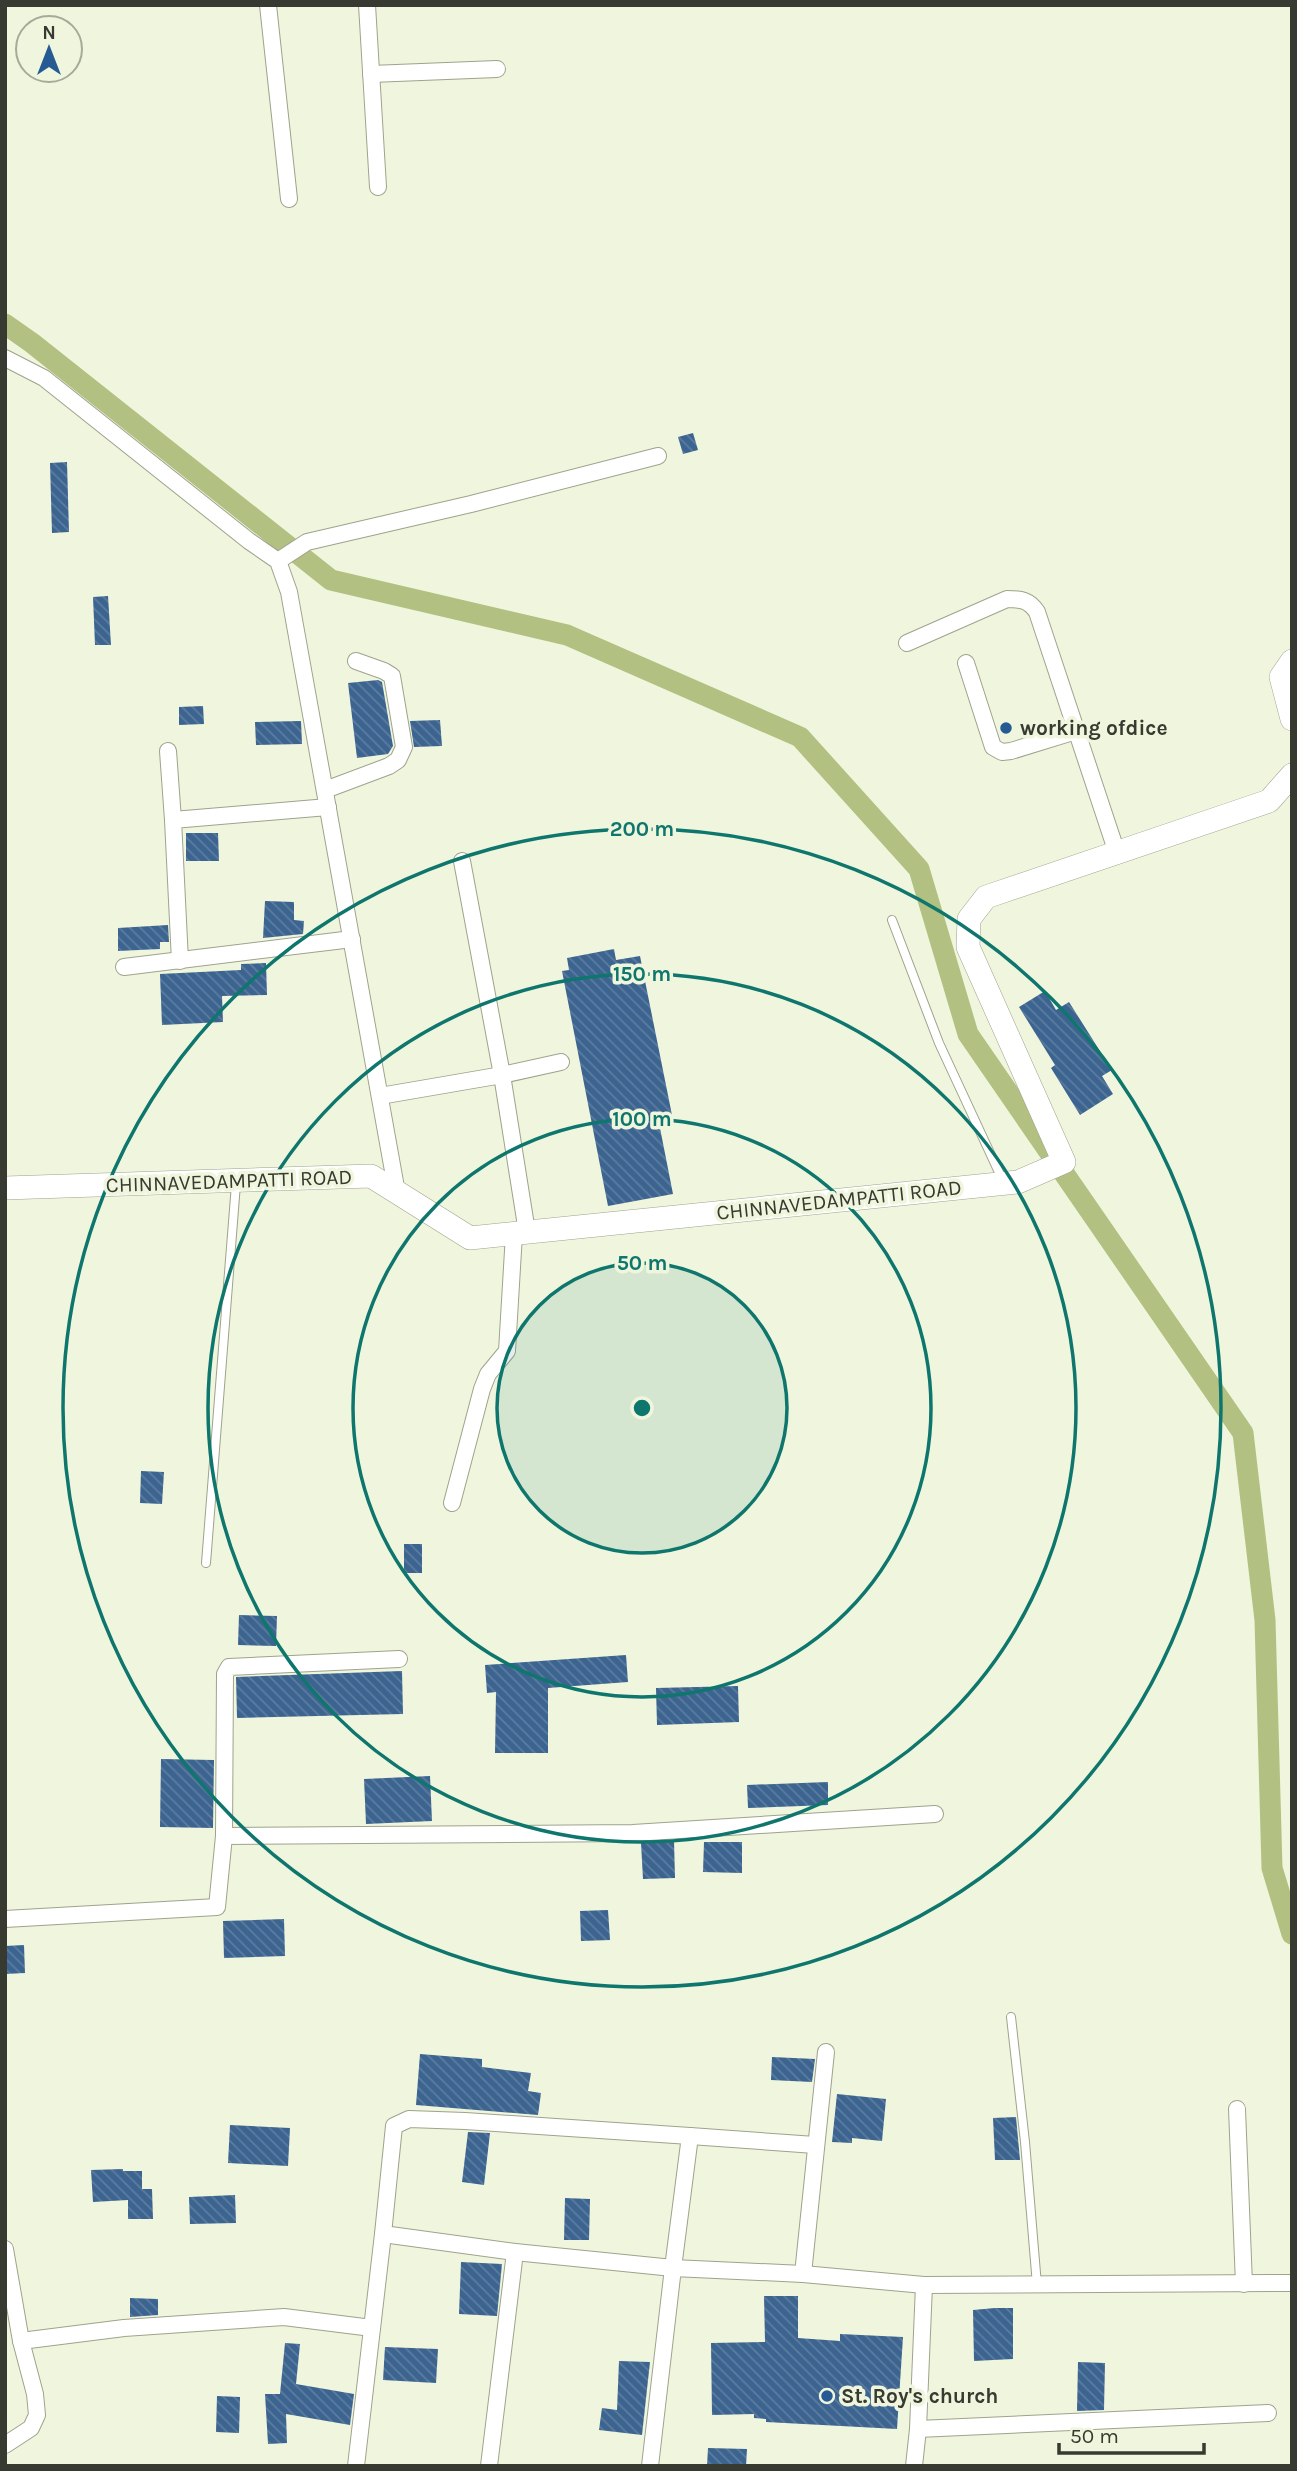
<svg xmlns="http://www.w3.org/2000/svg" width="1297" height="2471" font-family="Karla,sans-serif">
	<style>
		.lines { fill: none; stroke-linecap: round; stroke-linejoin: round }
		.canal { stroke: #b2c081; stroke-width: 21 }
		.building { fill: url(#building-back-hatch) }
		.lane-casing { stroke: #9ea38c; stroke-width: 10 }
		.street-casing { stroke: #9ea38c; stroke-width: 18 }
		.secondary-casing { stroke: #9ea38c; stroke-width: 24 }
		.lane { stroke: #fff; stroke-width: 8 }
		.street { stroke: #fff; stroke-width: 16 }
		.secondary { stroke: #fff; stroke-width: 23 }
		.ring { fill: none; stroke: #0f766e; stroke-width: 3.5 }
		.poi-dot { fill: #255a92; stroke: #eff6dd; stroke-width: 2.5 }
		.labels { text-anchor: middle; stroke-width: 7; stroke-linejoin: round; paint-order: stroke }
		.poi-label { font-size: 21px; font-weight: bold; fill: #373a30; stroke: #eff6dd; text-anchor: start }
		.street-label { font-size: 21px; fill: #373a30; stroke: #eff6dd }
		.centre { fill: #0f766e; stroke: #eff6dd; stroke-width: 3.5 }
		.ring-label { font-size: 21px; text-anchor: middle; font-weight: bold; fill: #0f766e; stroke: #eff6dd; stroke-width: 7; stroke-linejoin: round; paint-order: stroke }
	</style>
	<defs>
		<pattern id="building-back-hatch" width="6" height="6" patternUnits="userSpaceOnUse" patternTransform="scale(1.75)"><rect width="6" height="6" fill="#3c6491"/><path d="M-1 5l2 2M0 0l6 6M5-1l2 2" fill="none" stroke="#5e7c9d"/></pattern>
	</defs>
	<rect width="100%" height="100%" fill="#eff6dd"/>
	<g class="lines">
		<path class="canal" d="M 5,324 L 32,343 L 331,580 L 567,635 L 800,737 L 919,869 L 968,1034 L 1243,1433 L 1265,1620 L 1272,1868 L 1292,1934"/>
	</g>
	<g class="building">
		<path d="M 693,433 L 698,450 L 683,454 L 678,437 Z"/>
		<path d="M 67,462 L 69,532 L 52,533 L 50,463 Z"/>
		<path d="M 108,596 L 111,645 L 95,645 L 93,597 Z"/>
		<path d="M 378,680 L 382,682 L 393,746 L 388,754 L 357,758 L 348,683 Z"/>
		<path d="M 203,706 L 204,724 L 179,725 L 179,707 Z"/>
		<path d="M 440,720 L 442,746 L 414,747 L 410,721 Z"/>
		<path d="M 301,721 L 302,744 L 256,745 L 255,722 Z"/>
		<path d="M 186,833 L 218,833 L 219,861 L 186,861 Z"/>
		<path d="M 265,901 L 294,902 L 294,920 L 304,921 L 303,934 L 263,938 Z"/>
		<path d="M 168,925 L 169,942 L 160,942 L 160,949 L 118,951 L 118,928 Z"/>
		<path d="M 614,949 L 616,960 L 640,956 L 673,1120 L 659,1123 L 673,1194 L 608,1206 L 562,971 L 569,970 L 567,958 Z"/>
		<path d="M 266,963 L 267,995 L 222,996 L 223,1022 L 162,1025 L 160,974 L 241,970 L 241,964 Z"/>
		<path d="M 1045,991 L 1056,1010 L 1069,1002 L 1112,1070 L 1102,1076 L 1113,1094 L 1080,1115 L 1051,1068 L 1055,1065 L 1019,1007 Z"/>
		<path d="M 141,1471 L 164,1472 L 162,1504 L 140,1503 Z"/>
		<rect x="404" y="1544" width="18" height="29"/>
		<path d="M 239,1615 L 277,1616 L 276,1646 L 238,1645 Z"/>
		<path d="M 626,1655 L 628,1682 L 548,1688 L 548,1753 L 495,1753 L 496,1692 L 487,1693 L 485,1665 Z"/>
		<path d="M 402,1671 L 403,1714 L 237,1718 L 236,1677 Z"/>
		<path d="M 738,1686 L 739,1722 L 657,1725 L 656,1688 Z"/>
		<path d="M 161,1759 L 214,1760 L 213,1828 L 160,1827 Z"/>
		<path d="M 430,1776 L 432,1821 L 366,1824 L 364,1779 Z"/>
		<path d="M 828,1782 L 828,1805 L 748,1808 L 747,1785 Z"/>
		<path d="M 674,1841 L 675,1878 L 643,1879 L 641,1843 Z"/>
		<path d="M 704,1842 L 742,1842 L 742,1873 L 703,1872 Z"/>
		<path d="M 608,1910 L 610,1940 L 581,1941 L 580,1911 Z"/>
		<path d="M 284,1919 L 285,1956 L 224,1958 L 223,1921 Z"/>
		<path d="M 24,1945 L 25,1973 L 5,1974 L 5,1946 Z"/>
		<path d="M 420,2054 L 482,2059 L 482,2067 L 531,2073 L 528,2091 L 541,2093 L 538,2115 L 416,2105 Z"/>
		<path d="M 772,2057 L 815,2059 L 812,2082 L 771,2080 Z"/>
		<path d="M 837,2094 L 886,2099 L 882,2141 L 852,2138 L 852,2143 L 832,2142 Z"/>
		<path d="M 1016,2117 L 1020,2160 L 995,2160 L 993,2118 Z"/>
		<path d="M 230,2125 L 290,2128 L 288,2166 L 228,2163 Z"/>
		<path d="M 468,2132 L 490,2133 L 484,2185 L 462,2182 Z"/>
		<path d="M 123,2169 L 123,2171 L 142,2171 L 142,2189 L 152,2189 L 153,2219 L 128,2219 L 128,2200 L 93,2202 L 91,2170 Z"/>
		<path d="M 235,2195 L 236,2223 L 190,2224 L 189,2197 Z"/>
		<path d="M 565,2198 L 590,2199 L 589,2240 L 564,2240 Z"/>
		<path d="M 461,2262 L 502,2264 L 497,2316 L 459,2314 Z"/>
		<path d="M 764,2296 L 798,2296 L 798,2338 L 840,2341 L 840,2334 L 903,2337 L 897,2429 L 766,2422 L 766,2419 L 754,2418 L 754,2414 L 712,2415 L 711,2343 L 765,2342 Z"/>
		<path d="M 130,2298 L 158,2299 L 158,2315 L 130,2317 Z"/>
		<path d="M 995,2308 L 1013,2308 L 1013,2359 L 974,2361 L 973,2310 Z"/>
		<path d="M 285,2343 L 300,2344 L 296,2384 L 354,2394 L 350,2425 L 286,2414 L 287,2443 L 268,2444 L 265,2394 L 280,2394 Z"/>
		<path d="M 385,2347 L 438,2349 L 436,2383 L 383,2380 Z"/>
		<path d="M 619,2361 L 650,2362 L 642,2435 L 599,2430 L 602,2408 L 617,2410 Z"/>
		<path d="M 1078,2362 L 1105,2363 L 1104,2410 L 1077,2411 Z"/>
		<path d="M 217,2396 L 240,2397 L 239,2433 L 216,2432 Z"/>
		<path d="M 708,2448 L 747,2449 L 746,2466 L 707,2466 Z"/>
	</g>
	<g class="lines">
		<g class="lane-casing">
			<g id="lane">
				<path d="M 892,920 L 939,1043 L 1003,1181"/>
				<path d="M 206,1563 L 236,1184"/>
				<path d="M 1011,2017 L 1025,2142 L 1037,2285"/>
			</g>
		</g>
		<g class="street-casing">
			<g id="street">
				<path d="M 268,5 L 289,199"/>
				<path d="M 367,5 L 378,187"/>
				<path d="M 371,74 L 497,69"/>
				<path d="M 5,358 L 44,378 L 249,541 L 278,561 L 289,592 L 397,1193"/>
				<path d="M 278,561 L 307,542 L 471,504 L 658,456"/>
				<path d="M 907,643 L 1007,599 C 1021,599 1029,600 1037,612 L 1117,853"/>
				<path d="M 966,663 L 993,747 L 1002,752 L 1011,751 L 1076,731"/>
				<path d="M 168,751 L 173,820"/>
				<path d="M 325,790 L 389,766 L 398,760 L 404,747 L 392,676 L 384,671 L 356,661"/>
				<path d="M 462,861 L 502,1075 L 561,1062"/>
				<path d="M 180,961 L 173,820 L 328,807"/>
				<path d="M 124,967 L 352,939"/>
				<path d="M 380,1096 L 502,1075 L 527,1232"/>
				<path d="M 452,1503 L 482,1389 L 488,1374 L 507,1351 L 514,1234"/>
				<path d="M 224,1836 L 225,1674 L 229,1667 L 399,1659"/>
				<path d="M 5,1919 L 217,1907 L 224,1836 L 633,1833 L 935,1814"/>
				<path d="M 1237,2109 L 1244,2284"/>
				<path d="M 690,2136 L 815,2145"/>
				<path d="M 5,2249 L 21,2341 L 35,2394 L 37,2415 L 31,2428 L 5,2445"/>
				<path d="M 803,2274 L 826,2052"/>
				<path d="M 21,2341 L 124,2328 L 284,2317 L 372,2328"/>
				<path d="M 918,2429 L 1268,2413"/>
				<path d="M 356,2466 L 383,2234"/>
				<path d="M 489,2466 L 515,2252"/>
				<path d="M 650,2466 L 673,2268 L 515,2252 L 383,2234 L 394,2126 L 409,2119 L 465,2121 L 690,2136 L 673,2268 L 803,2274 L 924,2285"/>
				<path d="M 914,2466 L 918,2429 L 924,2285 L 1292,2283"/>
			</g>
		</g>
		<g class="secondary-casing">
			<g id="secondary">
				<path d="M 1292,661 L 1281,677 L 1292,719"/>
				<path d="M 5,1188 L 371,1176 L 470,1238 L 1018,1182 L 1064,1162 L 968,947 L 969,919 L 986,897 L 1269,801 L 1292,775"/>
			</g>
		</g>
		<use href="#lane" class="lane"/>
		<use href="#street" class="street"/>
		<use href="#secondary" class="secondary"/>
	</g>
	<circle cx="642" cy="1408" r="145" fill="#0f766e" fill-opacity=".12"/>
	<g class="ring">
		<circle cx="642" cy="1408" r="145"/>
		<circle cx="642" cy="1408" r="289"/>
		<circle cx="642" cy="1408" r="434"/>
		<circle cx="642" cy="1408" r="579"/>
	</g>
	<g class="poi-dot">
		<circle cx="1006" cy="728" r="7"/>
		<circle cx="827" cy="2396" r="7"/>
	</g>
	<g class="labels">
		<g class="poi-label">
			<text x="1020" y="735">working ofdice</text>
			<text x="841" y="2403">St. Roy's church</text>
		</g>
		<g class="street-label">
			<text transform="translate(229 1181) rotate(-2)" y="7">CHINNAVEDAMPATTI ROAD</text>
			<text transform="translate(839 1200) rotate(-6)" y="7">CHINNAVEDAMPATTI ROAD</text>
		</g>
	</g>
	<circle cx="642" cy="1408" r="10" class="centre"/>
	<g class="ring-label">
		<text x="642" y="836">200 m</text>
		<text x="642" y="981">150 m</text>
		<text x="642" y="1126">100 m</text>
		<text x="642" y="1270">50 m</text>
	</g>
	<rect width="1297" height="2471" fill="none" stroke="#373a30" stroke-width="14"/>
	<g transform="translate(49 49)"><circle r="33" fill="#eff6dd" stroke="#a5ab98" stroke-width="2"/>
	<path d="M0-5L12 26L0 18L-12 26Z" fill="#255a92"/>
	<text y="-10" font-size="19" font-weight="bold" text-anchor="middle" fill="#373a30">N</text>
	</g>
	<path d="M1059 2443v10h145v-10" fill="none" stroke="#373a30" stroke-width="3.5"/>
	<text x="1070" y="2443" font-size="21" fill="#373a30" stroke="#eff6dd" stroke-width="5" paint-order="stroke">50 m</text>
</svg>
